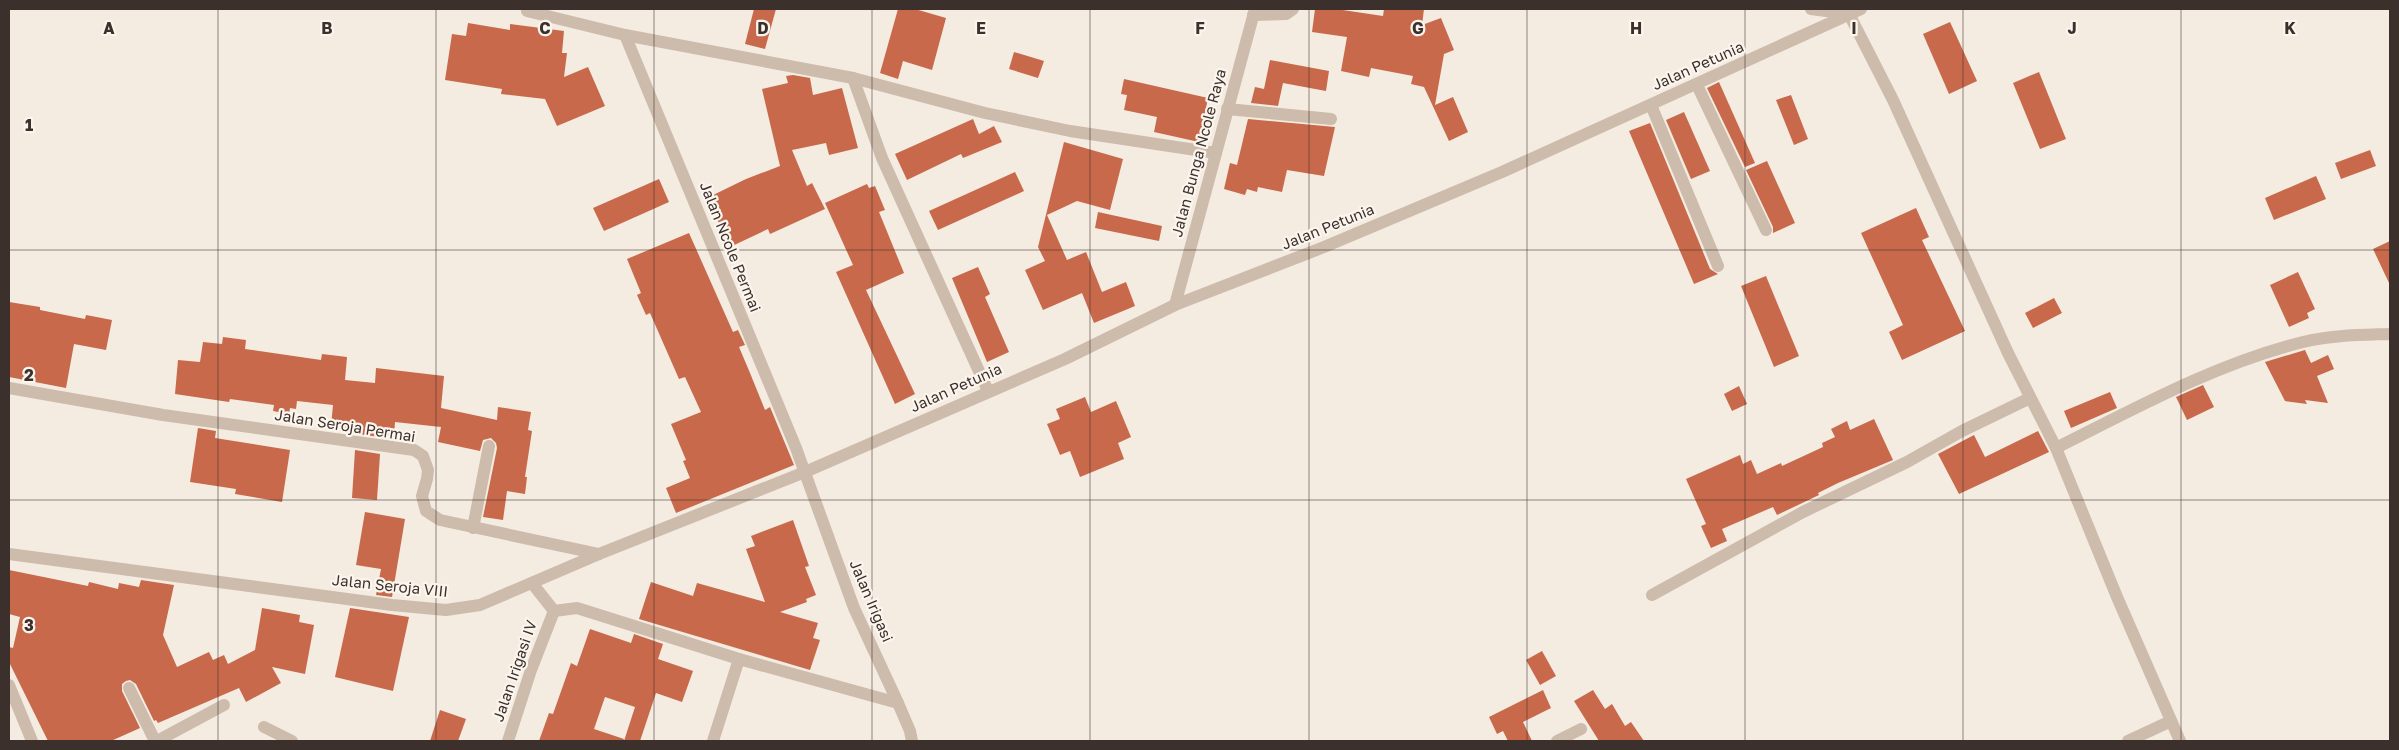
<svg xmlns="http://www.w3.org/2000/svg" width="2399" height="750" font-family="'Golos Text',sans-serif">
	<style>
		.building { fill: #c8694b }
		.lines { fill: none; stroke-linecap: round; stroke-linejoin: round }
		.minor { stroke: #cdbbac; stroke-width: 12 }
		.grid { fill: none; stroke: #3b302b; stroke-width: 1; stroke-opacity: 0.55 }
		.labels { text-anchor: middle; stroke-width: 4.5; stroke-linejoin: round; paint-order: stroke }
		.street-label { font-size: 15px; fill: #3b302b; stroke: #fbf5ee }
		.grid-label { font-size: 16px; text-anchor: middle; font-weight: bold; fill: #3b302b; stroke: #fbf5ee; stroke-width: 4.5; stroke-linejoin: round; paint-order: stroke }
	</style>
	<rect width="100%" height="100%" fill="#f4ebe1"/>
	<g class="building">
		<path d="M 754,9 L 776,9 L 765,49 L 745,44 Z"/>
		<path d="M 898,9 L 915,9 L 946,18 L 932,70 L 903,61 L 898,79 L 880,73 Z"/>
		<path d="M 1315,9 L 1336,9 L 1383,16 L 1384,9 L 1424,9 L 1422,25 L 1441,18 L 1454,50 L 1444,54 L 1435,105 L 1453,97 L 1468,132 L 1449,141 L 1424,87 L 1411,84 L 1413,76 L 1371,68 L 1369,77 L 1341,71 L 1347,37 L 1312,32 Z"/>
		<path d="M 1950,22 L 1977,81 L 1949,94 L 1923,34 Z"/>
		<path d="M 468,23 L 510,30 L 510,24 L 564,31 L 562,53 L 567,53 L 564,77 L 588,67 L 605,106 L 557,126 L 545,99 L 501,94 L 502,89 L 445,80 L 452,34 L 466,36 Z"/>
		<path d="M 1014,52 L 1044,61 L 1038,78 L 1009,69 Z"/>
		<path d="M 1270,60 L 1329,71 L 1326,91 L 1283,83 L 1278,106 L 1251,103 L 1255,87 L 1264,89 Z"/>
		<path d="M 2039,72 L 2066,139 L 2040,149 L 2013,83 Z"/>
		<path d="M 793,75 L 810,78 L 813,95 L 842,88 L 858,148 L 829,155 L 826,143 L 792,150 L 807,186 L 812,183 L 825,209 L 770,234 L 768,229 L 730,247 L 707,198 L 746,179 L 780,166 L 762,89 L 788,83 L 786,76 Z"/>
		<path d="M 1124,79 L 1208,98 L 1199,142 L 1154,132 L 1157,117 L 1124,110 L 1127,95 L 1121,94 Z"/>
		<path d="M 1719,82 L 1755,163 L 1745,167 L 1707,88 Z"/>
		<path d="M 1791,95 L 1808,139 L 1794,145 L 1776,100 Z"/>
		<path d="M 1684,112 L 1710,171 L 1691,179 L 1666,120 Z"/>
		<path d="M 973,119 L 979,134 L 994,126 L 1002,142 L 963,158 L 961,154 L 907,180 L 895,154 Z"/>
		<path d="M 1248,119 L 1335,127 L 1324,176 L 1287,170 L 1282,192 L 1258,187 L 1257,192 L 1247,189 L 1245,195 L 1224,189 L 1230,163 L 1237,165 Z"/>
		<path d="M 1650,123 L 1710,269 L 1718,274 L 1694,284 L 1629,131 Z"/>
		<path d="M 1064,142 L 1123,159 L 1110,210 L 1077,201 L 1047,215 L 1067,260 L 1086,252 L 1102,292 L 1126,282 L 1135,306 L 1094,323 L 1082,293 L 1043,310 L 1025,270 L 1045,261 L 1038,247 Z"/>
		<path d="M 2370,150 L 2376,166 L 2341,179 L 2335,163 Z"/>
		<path d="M 1767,161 L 1795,223 L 1773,233 L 1773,227 L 1746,170 Z"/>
		<path d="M 1015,172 L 1024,191 L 938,230 L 929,211 Z"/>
		<path d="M 2316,176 L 2326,199 L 2274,220 L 2265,198 Z"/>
		<path d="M 659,179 L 669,202 L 604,231 L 593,208 Z"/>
		<path d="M 867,184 L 869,188 L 875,186 L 885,210 L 879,212 L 904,273 L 866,290 L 915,394 L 895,404 L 836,272 L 853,265 L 825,203 Z"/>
		<path d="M 1916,208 L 1929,237 L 1922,240 L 1965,331 L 1902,360 L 1889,332 L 1903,325 L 1861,233 Z"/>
		<path d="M 1098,212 L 1162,226 L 1159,241 L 1095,228 Z"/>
		<path d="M 689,233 L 733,332 L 738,330 L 745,345 L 739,347 L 750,373 L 765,410 L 770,407 L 794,465 L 676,513 L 666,488 L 690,478 L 683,461 L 686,460 L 671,424 L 701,412 L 685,377 L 679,379 L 650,313 L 646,315 L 637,295 L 641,293 L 627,259 Z"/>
		<path d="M 2390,241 L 2390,285 L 2373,249 Z"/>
		<path d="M 978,267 L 990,294 L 985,297 L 1009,352 L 987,362 L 952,278 Z"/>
		<path d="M 2298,272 L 2315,309 L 2307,313 L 2309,318 L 2289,327 L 2270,285 Z"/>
		<path d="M 1766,276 L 1799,356 L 1774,367 L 1741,286 Z"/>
		<path d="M 2054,298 L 2062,313 L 2033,328 L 2025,313 Z"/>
		<path d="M 9,302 L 40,307 L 40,310 L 85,319 L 86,315 L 112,320 L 106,350 L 74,344 L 66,388 L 9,377 Z"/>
		<path d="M 223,337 L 246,340 L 245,349 L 321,360 L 322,354 L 347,357 L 345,380 L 375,383 L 376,368 L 444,376 L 441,408 L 497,420 L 498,407 L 531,412 L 528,430 L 532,431 L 525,477 L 527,477 L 525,494 L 507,491 L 503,520 L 483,517 L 497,448 L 496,443 L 491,438 L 483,440 L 480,451 L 438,442 L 441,427 L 395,422 L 394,436 L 382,435 L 381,437 L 357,434 L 357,429 L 331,426 L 333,405 L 297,401 L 296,409 L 290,408 L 289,414 L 273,411 L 274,405 L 230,399 L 229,402 L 175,394 L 178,360 L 200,362 L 203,342 L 222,344 Z"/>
		<path d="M 2305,350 L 2311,363 L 2328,355 L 2334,369 L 2317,376 L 2328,403 L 2305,400 L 2307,404 L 2285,401 L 2265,362 Z"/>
		<path d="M 2203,385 L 2214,407 L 2187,420 L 2176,397 Z"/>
		<path d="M 1739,386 L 1747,404 L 1732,411 L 1724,394 Z"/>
		<path d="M 2110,392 L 2117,408 L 2071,428 L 2064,411 Z"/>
		<path d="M 1085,397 L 1091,412 L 1116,401 L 1131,437 L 1118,443 L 1124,459 L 1080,477 L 1070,451 L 1060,455 L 1047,424 L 1060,419 L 1056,409 Z"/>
		<path d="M 1874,419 L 1893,460 L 1838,483 L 1818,493 L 1819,495 L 1777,515 L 1773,507 L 1722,529 L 1727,541 L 1711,548 L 1701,526 L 1706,524 L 1686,479 L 1740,455 L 1743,464 L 1751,460 L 1757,474 L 1781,463 L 1782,466 L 1823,447 L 1822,443 L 1835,437 L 1831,429 L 1847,421 L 1850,430 Z"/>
		<path d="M 198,428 L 216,431 L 215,438 L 290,450 L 282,502 L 235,494 L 236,489 L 190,482 Z"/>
		<path d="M 2038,431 L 2049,452 L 1959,494 L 1938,454 L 1974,435 L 1985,457 Z"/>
		<path d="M 355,450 L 380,454 L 377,500 L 352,498 Z"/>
		<path d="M 365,512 L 405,519 L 392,597 L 376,595 L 381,569 L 356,565 Z"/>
		<path d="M 793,520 L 809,566 L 805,567 L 816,595 L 806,599 L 807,602 L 780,612 L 818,623 L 813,638 L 820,640 L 810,670 L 639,619 L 651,582 L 693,596 L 697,583 L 765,602 L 746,549 L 755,546 L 751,536 Z"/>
		<path d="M 9,570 L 88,586 L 89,582 L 118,589 L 119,583 L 139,587 L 141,580 L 174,585 L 163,635 L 177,667 L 209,652 L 213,660 L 224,655 L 228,664 L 255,650 L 262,608 L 300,615 L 299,622 L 314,625 L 305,674 L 272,667 L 281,683 L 246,702 L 239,688 L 158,723 L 156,720 L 154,721 L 136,684 L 130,680 L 126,681 L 122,684 L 122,691 L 140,728 L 111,741 L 48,741 L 9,662 L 9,647 L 13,648 L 20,617 L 9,614 Z"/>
		<path d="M 350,608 L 409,617 L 393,691 L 335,677 Z"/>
		<path d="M 590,629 L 631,643 L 634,634 L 663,644 L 658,659 L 693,671 L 682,702 L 656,693 L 640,741 L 624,741 L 635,707 L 605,697 L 594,729 L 624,739 L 623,741 L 539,741 L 549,713 L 553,714 L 571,663 L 577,666 Z"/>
		<path d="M 1542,651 L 1556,676 L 1540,685 L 1526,660 Z"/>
		<path d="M 1543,690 L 1551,708 L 1523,722 L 1532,741 L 1508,741 L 1503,731 L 1497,734 L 1489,717 Z"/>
		<path d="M 1593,690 L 1605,709 L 1612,704 L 1625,726 L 1631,722 L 1644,741 L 1599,741 L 1574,701 Z"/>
		<path d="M 440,710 L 466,719 L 458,741 L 430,741 Z"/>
	</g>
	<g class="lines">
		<g class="minor">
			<path d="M 1811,9 L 1849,14 L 1893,100 L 2008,353 L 2056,448 L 2117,597 L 2180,741"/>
			<path d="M 527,11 L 625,35 L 853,78 L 985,113 L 1070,131 L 1216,153"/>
			<path d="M 1253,15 L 1286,14 L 1293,9"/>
			<path d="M 625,35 L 796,448 L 854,608 L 898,703 L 910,731 L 912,741"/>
			<path d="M 853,78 L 882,158 L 988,391"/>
			<path d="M 1697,85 L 1766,230"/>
			<path d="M 1651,105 L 1718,266"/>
			<path d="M 1227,109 L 1331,119"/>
			<path d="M 1175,305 L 1255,9"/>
			<path d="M 9,388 L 163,415 L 414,450 L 423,456 L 428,470 L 427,479 L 422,496 L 426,511 L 440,520 L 599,554"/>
			<path d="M 2056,448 C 2136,408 2215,364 2303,342 C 2331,335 2362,335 2390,334"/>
			<path d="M 473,528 L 489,446"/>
			<path d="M 9,554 L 392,605 L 446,610 L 480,605 L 599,554 L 805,472 L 1065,359 L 1175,305 L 1324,247 L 1502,172 L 1861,9"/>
			<path d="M 532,583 L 554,611"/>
			<path d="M 1652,595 L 1803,512 L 1907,462 L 1962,431 L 2030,398"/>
			<path d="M 554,611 L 577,608 L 739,659 L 898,703"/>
			<path d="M 9,685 L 32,741"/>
			<path d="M 129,688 L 155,741"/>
			<path d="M 264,727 L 292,741"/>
			<path d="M 157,741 L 224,705"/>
			<path d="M 508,741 L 531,670 L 554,611"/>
			<path d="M 713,741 L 739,659"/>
			<path d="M 1557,741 L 1581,729"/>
			<path d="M 2128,741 L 2171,721"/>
		</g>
	</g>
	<path class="grid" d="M 218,9 L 218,741M 436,9 L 436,741M 654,9 L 654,741M 872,9 L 872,741M 1090,9 L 1090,741M 1309,9 L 1309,741M 1527,9 L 1527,741M 1745,9 L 1745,741M 1963,9 L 1963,741M 2181,9 L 2181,741M 9,250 L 2390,250M 9,500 L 2390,500"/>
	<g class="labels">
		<g class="street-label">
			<text transform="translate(1698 66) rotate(-24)" y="5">Jalan Petunia</text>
			<text transform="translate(1199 153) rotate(-75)" y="5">Jalan Bunga Ncole Raya</text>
			<text transform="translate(1328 227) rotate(-22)" y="5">Jalan Petunia</text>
			<text transform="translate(730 247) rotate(68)" y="5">Jalan Ncole Permai</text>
			<text transform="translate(956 388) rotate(-24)" y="5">Jalan Petunia</text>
			<text transform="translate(345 426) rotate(9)" y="5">Jalan Seroja Permai</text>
			<text transform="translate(390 586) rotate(6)" y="5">Jalan Seroja VIII</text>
			<text transform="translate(871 601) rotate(67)" y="5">Jalan Irigasi</text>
			<text transform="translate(515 671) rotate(-71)" y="5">Jalan Irigasi IV</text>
		</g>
	</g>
	<g class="grid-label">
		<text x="109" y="34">A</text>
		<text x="327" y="34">B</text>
		<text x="545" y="34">C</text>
		<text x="763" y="34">D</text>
		<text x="981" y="34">E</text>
		<text x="1200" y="34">F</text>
		<text x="1418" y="34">G</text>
		<text x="1636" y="34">H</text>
		<text x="1854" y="34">I</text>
		<text x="2072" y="34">J</text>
		<text x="2290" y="34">K</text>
		<text x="29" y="131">1</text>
		<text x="29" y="381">2</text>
		<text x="29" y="631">3</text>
	</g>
	<rect width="2399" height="750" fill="none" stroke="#3b302b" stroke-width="20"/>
</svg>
